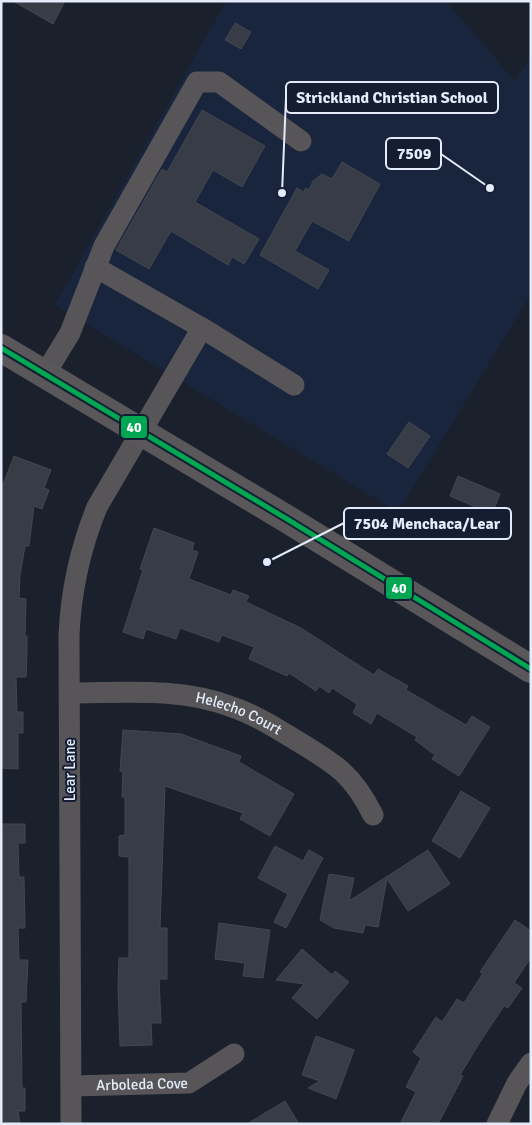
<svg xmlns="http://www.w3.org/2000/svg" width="532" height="1125" font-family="Signika,sans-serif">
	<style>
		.built { fill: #19253d }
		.building { fill: #373c46; stroke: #424751 }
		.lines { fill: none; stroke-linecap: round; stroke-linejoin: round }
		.minor { stroke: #575558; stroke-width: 21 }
		.major { stroke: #5a575a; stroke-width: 28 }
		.bus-1-casing { stroke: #141e33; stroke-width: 9 }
		.bus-1 { stroke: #00a651; stroke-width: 5 }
		.labels { text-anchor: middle; stroke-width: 4; stroke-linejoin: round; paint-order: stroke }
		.street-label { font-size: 15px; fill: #e4ebfa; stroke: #141e33 }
		.leader { fill: none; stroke: #e4ebfa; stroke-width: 2 }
		.callout-dot { fill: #e4ebfa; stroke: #141e33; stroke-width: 2 }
		.callout { fill: #141e33; stroke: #e4ebfa; stroke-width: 2 }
		.callout-label { font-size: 16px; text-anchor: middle; font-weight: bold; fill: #e4ebfa }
		.line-badge { stroke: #141e33; stroke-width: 2 }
		.badge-label { font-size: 14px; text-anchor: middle; font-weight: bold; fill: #fff }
	</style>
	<rect width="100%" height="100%" fill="#1b212c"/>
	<path class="built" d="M 226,1 L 446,1 L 515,81 L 531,56 L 531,294 L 398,512 L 55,305 Z"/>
	<g class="building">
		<path d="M 13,1 L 65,1 L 53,24 Z"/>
		<path d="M 235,23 L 251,32 L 241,49 L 225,40 Z"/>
		<path d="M 202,110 L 265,146 L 242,187 L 213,170 L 195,202 L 259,239 L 244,264 L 232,257 L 228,265 L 171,231 L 149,269 L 116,250 L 162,169 L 167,172 Z"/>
		<path d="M 342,162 L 380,184 L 349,241 L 312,221 L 295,251 L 329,270 L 318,289 L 260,255 L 297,188 L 304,192 L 306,188 L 309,190 L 313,181 L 322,174 L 332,179 Z"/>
		<path d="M 409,422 L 430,436 L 408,468 L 387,454 Z"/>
		<path d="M 14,456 L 51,470 L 44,488 L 49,490 L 42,509 L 34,506 L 29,546 L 25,546 L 20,575 L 19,598 L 26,599 L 25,636 L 27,636 L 27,652 L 26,677 L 16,677 L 17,712 L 23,712 L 23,733 L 18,733 L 18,769 L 1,768 L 1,490 Z"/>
		<path d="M 458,476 L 500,494 L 492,514 L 450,496 Z"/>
		<path d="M 154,528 L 194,543 L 192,550 L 198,552 L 189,579 L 231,595 L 233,590 L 249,596 L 246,602 L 301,628 L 374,675 L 378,669 L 408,686 L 406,690 L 466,725 L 472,716 L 490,727 L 459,776 L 432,759 L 435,755 L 415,740 L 417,737 L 377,713 L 371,724 L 353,713 L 357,704 L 332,688 L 329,693 L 319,686 L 316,691 L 289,673 L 287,676 L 249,659 L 254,647 L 222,635 L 219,642 L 180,628 L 176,639 L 146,629 L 143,639 L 123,632 L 143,570 L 140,569 Z"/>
		<path d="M 123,730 L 181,734 L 241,756 L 239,762 L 294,794 L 270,836 L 240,819 L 243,813 L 165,786 L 160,928 L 167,928 L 167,979 L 159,979 L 161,1023 L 151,1023 L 152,1045 L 120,1046 L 118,987 L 119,958 L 129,958 L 129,857 L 119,856 L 119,836 L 125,835 L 125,797 L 122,797 L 123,772 L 120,771 Z"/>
		<path d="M 461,791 L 490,808 L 460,858 L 432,841 Z"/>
		<path d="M 1,824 L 25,824 L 25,843 L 18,843 L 19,877 L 24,877 L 25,928 L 18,928 L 19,960 L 28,960 L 26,1002 L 21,1002 L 22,1088 L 25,1088 L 25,1111 L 18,1111 L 20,1124 L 1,1124 Z"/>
		<path d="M 275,846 L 303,861 L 309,850 L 323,858 L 286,928 L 274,922 L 288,894 L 258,878 Z"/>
		<path d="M 428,850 L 450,884 L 408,911 L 387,879 L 378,927 L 365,925 L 363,933 L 334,928 L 320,920 L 329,874 L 354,878 L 349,901 Z"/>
		<path d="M 515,920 L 531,931 L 531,957 L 514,983 L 522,988 L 508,1008 L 504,1006 L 478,1045 L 460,1075 L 463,1076 L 438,1124 L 400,1124 L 416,1092 L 406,1087 L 421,1058 L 413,1052 L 436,1017 L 442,1022 L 457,999 L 464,1003 L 483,973 L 480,972 Z"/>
		<path d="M 219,923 L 270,930 L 263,978 L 243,976 L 245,963 L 215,959 Z"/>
		<path d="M 302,949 L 332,975 L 335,971 L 349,982 L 317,1019 L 292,998 L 304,984 L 276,980 Z"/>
		<path d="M 316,1036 L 354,1050 L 336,1099 L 308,1088 L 320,1081 L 302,1075 Z"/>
		<path d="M 285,1101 L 299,1124 L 247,1124 Z"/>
	</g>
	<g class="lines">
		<g class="minor">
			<path d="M 95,267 L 202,328 L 294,385"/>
			<path d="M 45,374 L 70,333 L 104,246 L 197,82 L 219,82 L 301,141"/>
			<path id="s1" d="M 70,693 C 123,693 180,687 232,707 C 256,715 277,729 299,742 C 337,765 353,775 373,815"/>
			<path id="s2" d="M 72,1086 L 189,1083 L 234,1054"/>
			<path d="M 71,1124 L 69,635 C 71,589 80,549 97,507 L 202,328"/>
			<path d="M 497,1124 L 517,1083 L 531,1063"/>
		</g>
		<path class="major" d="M 1,348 L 287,519 L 531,669"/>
		<g class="bus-1-casing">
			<path id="bus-1" d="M 1,348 L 287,519 L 531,669"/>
		</g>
		<use href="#bus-1" class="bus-1"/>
	</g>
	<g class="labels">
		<g class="street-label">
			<text dy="5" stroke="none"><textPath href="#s1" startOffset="172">Helecho Court</textPath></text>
			<text transform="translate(70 770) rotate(-90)" y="5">Lear Lane</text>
			<text dy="5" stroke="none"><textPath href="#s2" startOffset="70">Arboleda Cove</textPath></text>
		</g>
	</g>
	<path class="leader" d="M282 193L286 98M490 188L441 154M267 562L344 523"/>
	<g class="callout-dot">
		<circle cx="282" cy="193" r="5"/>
		<circle cx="490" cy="188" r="5"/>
		<circle cx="267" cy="562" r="5"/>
	</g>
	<g class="callout">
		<rect x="286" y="82" width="212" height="31" rx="5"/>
		<rect x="386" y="138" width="55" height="31" rx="5"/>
		<rect x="344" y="508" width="167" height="31" rx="5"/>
	</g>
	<g class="callout-label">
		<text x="392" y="103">Strickland Christian School</text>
		<text x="414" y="159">7509</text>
		<text x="427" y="529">7504 Menchaca/Lear</text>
	</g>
	<g class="line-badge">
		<rect x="120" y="415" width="28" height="24" rx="5" fill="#00a651"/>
		<rect x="385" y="576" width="28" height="24" rx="5" fill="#00a651"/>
	</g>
	<g class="badge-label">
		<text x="134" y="432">40</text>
		<text x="399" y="593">40</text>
	</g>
	<rect width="532" height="1125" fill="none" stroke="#e4ebfa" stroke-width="5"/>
</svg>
